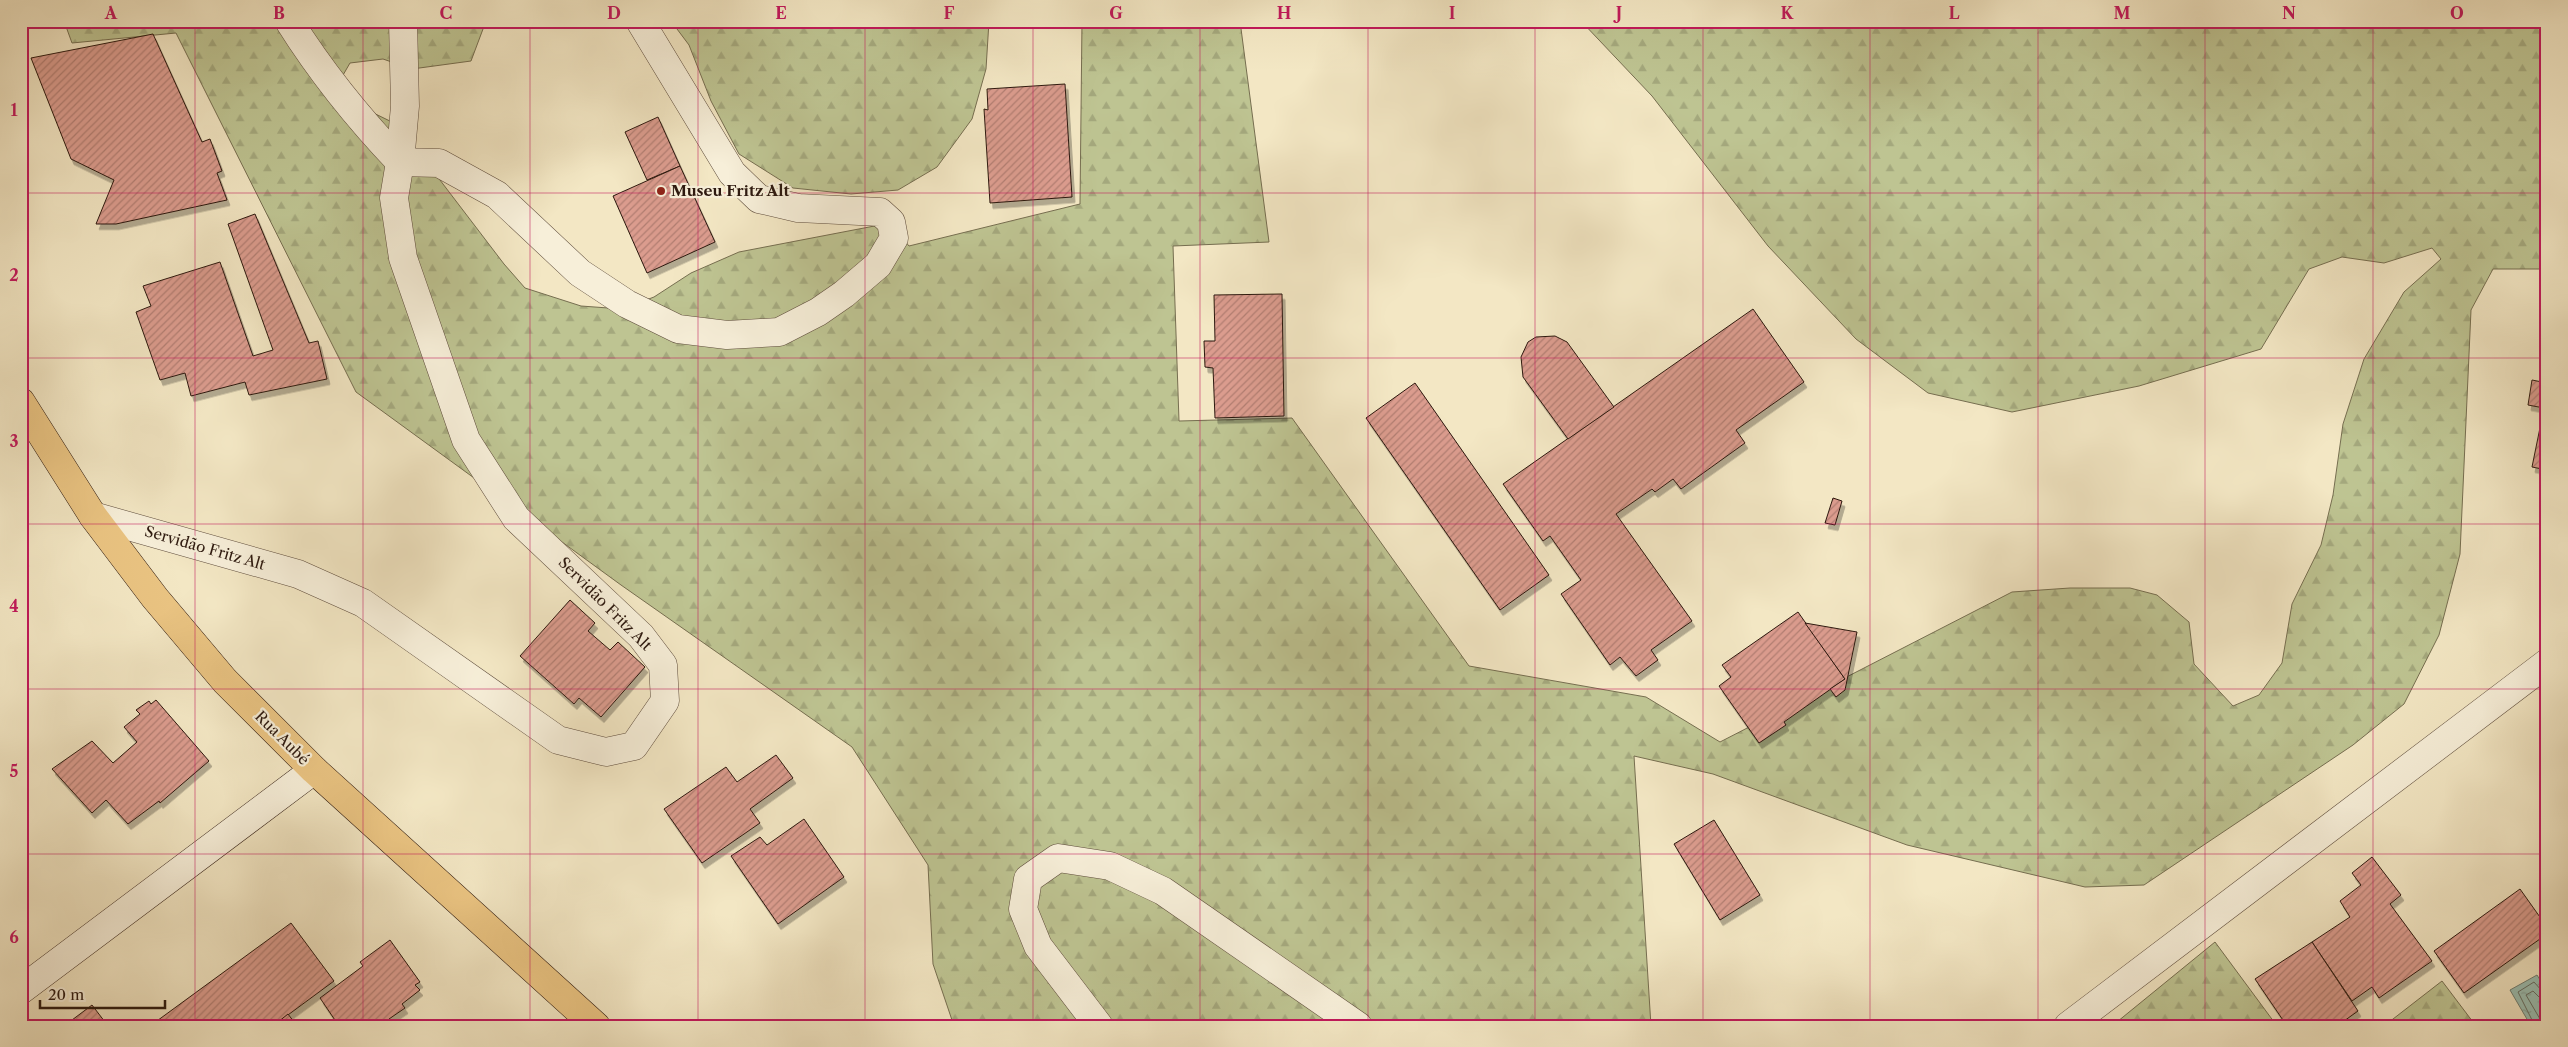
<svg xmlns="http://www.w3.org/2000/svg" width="2568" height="1047" font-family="'Libre Caslon Text',serif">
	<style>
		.forest { fill: url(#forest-firs); stroke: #766e50 }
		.water { fill: url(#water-ripples); stroke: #6f7d72 }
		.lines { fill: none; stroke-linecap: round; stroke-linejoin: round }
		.shore { stroke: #646c62; stroke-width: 1 }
		.building { fill: url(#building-hatch); stroke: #2d190f; filter: url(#shadow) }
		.minor-casing { stroke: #5e4c3c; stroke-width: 29 }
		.secondary-casing { stroke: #2d190f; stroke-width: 29 }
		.primary-casing { stroke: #2d190f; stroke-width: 29 }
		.minor { stroke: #f7efd9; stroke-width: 28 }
		.secondary { stroke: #f7efd9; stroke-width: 28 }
		.primary { stroke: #eac482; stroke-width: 28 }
		.grid { fill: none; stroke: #c2185b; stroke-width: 1; stroke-opacity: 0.55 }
		.poi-dot { fill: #8f2418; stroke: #f7efd9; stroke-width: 2 }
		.labels { text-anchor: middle; stroke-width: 4.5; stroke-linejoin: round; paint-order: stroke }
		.poi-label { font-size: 15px; font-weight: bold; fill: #2d190f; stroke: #f7efd9; text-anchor: start }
		.street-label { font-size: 15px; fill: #2d190f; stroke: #f7efd9 }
		.neatline { fill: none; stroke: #c2185b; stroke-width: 2 }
		.grid-label { font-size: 16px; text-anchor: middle; font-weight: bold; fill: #c2185b }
	</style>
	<defs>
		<pattern id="forest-firs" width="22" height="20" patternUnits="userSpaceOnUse" patternTransform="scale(1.25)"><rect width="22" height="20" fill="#bec492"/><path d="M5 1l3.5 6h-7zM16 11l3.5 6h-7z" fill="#a4a87d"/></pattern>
		<pattern id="water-ripples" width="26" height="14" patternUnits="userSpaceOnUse" patternTransform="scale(1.25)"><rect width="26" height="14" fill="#9bc0b4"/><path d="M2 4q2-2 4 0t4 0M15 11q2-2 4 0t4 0" fill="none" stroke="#86a49a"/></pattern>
		<pattern id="building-hatch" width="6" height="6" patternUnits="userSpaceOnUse" patternTransform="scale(1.25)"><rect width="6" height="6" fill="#db9c8e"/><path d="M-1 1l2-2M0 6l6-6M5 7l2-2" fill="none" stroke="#b27e72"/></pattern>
		<filter id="shadow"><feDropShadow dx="3" dy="5.5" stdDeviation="0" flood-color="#0004"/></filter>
	</defs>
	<rect width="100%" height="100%" fill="#f3e7c4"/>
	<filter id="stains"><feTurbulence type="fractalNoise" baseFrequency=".004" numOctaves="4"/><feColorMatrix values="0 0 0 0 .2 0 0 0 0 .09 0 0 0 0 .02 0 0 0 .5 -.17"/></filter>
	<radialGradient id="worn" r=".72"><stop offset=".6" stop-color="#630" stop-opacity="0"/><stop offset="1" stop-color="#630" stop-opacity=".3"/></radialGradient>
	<g class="forest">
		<path d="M 64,21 L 486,21 L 471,61 L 412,69 L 383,59 L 350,63 L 339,82 L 351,102 L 398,125 L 504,264 L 525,288 L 581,306 L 622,309 L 654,297 L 691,273 L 739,252 L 890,223 L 909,246 L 1080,204 L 1082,21 L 1240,21 L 1269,242 L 1173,246 L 1179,421 L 1292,418 L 1469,666 L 1646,697 L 1720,742 L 2012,592 L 2070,588 L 2130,588 L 2157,595 L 2189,622 L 2194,664 L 2233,706 L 2259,695 L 2282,663 L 2292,604 L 2321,545 L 2333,495 L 2343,424 L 2364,359 L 2404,292 L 2441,259 L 2432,248 L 2384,263 L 2342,257 L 2309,269 L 2261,349 L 2139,386 L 2012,412 L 1928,393 L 1856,339 L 1768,246 L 1652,96 L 1581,21 L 2547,21 L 2547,269 L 2493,269 L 2471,310 L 2460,554 L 2439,635 L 2404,704 L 2353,745 L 2144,885 L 2085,887 L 1907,845 L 1713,774 L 1634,756 L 1651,1026 L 954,1026 L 933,964 L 928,865 L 852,747 L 621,585 L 356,392 L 176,33 L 72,43 Z"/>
		<path d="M 671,21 L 989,21 L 986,69 L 972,119 L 937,167 L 898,190 L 851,194 L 793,188 L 739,154 L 711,101 L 689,45 Z"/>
		<path d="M 2215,942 L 2277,1026 L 2112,1026 Z"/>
		<path d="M 2442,981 L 2476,1026 L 2384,1026 Z"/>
	</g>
	<path class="water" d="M 2537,975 L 2547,991 L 2547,1026 L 2531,1026 L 2510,990 Z"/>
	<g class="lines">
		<g class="shore">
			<path d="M 2535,1026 L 2518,992 L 2534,982 L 2542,991 L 2547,993"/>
			<path d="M 2541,1026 L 2540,1019 L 2526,995 L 2533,991 L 2540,998 L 2547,999"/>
		</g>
	</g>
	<g class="building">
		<path d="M 153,34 L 202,142 L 210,139 L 222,171 L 217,173 L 227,200 L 116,224 L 96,224 L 114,180 L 71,159 L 31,58 Z"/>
		<path d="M 1065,84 L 1072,197 L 990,203 L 984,109 L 988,110 L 987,89 Z"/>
		<path d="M 658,117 L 680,166 L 647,180 L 625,132 Z"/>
		<path d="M 680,166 L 715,242 L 647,273 L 613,196 Z"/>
		<path d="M 255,214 L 309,343 L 318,341 L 327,379 L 249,395 L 245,382 L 191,396 L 185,373 L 160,380 L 136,312 L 151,306 L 143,286 L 220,262 L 253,356 L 273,350 L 228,224 Z"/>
		<path d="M 1282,294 L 1284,416 L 1215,418 L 1213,368 L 1205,367 L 1204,341 L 1215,341 L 1214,295 Z"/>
		<path d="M 1753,309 L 1804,382 L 1736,430 L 1745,443 L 1681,489 L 1673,479 L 1655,492 L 1652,489 L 1616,514 L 1692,621 L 1651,650 L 1658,660 L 1636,676 L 1620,657 L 1610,665 L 1561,594 L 1581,580 L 1550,536 L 1543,541 L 1503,484 Z"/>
		<path d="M 1555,336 L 1567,342 L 1614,407 L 1568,439 L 1523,377 L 1521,357 L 1528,342 L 1536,337 Z"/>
		<path d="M 2532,380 L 2547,383 L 2547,470 L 2532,467 L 2544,408 L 2528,405 Z"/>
		<path d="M 1415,383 L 1549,575 L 1500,610 L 1366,418 Z"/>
		<path d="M 1833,498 L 1842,501 L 1835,525 L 1825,523 Z"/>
		<path d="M 21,554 L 26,561 L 21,565 Z"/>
		<path d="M 570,600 L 595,623 L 588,631 L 610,650 L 618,642 L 645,667 L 601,717 L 579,698 L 574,704 L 520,656 Z"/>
		<path d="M 1798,612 L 1845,679 L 1784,722 L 1786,725 L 1759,743 L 1719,686 L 1731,677 L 1722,665 Z"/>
		<path d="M 1805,623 L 1857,632 L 1845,690 L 1836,697 L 1830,689 L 1845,679 Z"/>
		<path d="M 156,700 L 209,761 L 160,803 L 159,801 L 128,824 L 106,800 L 92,813 L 52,769 L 92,741 L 113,763 L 137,742 L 124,727 L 140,714 L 136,710 L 149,701 L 151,704 Z"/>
		<path d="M 776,755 L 793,778 L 750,809 L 760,823 L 702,863 L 664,809 L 726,767 L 737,782 Z"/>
		<path d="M 804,819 L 844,877 L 778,924 L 731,856 L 760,837 L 767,845 Z"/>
		<path d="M 1714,820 L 1760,895 L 1720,920 L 1674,844 Z"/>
		<path d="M 2372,857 L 2401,895 L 2390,904 L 2432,961 L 2379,998 L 2372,987 L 2352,1001 L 2312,942 L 2350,917 L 2340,901 L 2361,885 L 2352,873 Z"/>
		<path d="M 2520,889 L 2547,927 L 2547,934 L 2464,993 L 2434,951 Z"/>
		<path d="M 291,923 L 334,981 L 273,1026 L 150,1026 Z"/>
		<path d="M 390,940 L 420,982 L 415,985 L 420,990 L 402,1004 L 405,1008 L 389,1019 L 395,1024 L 392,1026 L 339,1026 L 320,998 L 363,966 L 360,962 Z"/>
		<path d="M 2312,942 L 2358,1011 L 2337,1026 L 2287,1026 L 2255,979 Z"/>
		<path d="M 92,1005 L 105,1022 L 101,1026 L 64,1026 Z"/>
		<path d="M 288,1014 L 297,1026 L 273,1026 Z"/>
	</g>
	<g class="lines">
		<g class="minor-casing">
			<g id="minor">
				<path d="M 403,21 L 405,106 L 400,162 L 439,163 L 497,195 L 580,273 L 627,304 L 678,329 L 727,335 L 779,332 L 818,312 L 844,294 L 878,265 L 894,238 L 891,222 L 880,212 L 798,208 L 759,199 L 732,173 L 640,21"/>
				<path d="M 93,516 L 298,574 L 363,603 L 558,740 L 606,752 L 634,746 L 665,701 L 663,665 L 641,636 L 516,518 L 466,440 L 403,258 L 394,198 L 400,162 C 358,118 321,72 289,21"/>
				<path d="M 1099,1026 L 1038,946 L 1023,909 L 1028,879 L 1058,858 L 1110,866 L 1163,891 L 1358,1026"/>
				<path d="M 2068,1026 L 2547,663"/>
			</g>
		</g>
		<g class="secondary-casing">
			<path id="secondary" d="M 21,990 L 314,770"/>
		</g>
		<g class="primary-casing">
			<path id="primary" d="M 21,402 L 93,516 L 155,598 L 225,681 L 314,770 L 596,1026"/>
		</g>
		<use href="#minor" class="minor"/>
		<use href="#secondary" class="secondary"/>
		<use href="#primary" class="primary"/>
	</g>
	<path class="grid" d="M 195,21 L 195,1026M 363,21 L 363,1026M 530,21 L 530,1026M 698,21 L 698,1026M 865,21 L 865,1026M 1033,21 L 1033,1026M 1200,21 L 1200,1026M 1368,21 L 1368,1026M 1535,21 L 1535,1026M 1703,21 L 1703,1026M 1870,21 L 1870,1026M 2038,21 L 2038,1026M 2205,21 L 2205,1026M 2373,21 L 2373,1026M 21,193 L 2547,193M 21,358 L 2547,358M 21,524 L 2547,524M 21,689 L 2547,689M 21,854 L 2547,854"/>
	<circle class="poi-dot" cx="661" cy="191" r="5"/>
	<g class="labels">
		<g class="poi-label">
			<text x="671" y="196">Museu Fritz Alt</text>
		</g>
		<g class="street-label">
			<text transform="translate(205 548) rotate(16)" y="5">Servidão Fritz Alt</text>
			<text transform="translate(605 604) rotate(45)" y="5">Servidão Fritz Alt</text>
			<text transform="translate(282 738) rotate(45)" y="5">Rua Aubé</text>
		</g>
	</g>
	<rect width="2568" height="1047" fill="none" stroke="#f3e7c4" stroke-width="55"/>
	<path d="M40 1000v8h125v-8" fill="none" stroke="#2d190f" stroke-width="2.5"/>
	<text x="48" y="1000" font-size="15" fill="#2d190f" stroke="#f7efd9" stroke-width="4" paint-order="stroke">20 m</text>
	<rect x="28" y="28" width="2512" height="992" class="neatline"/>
	<g class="grid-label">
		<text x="111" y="19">A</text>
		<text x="279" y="19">B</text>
		<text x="446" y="19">C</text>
		<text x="614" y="19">D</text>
		<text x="781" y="19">E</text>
		<text x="949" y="19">F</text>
		<text x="1116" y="19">G</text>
		<text x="1284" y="19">H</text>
		<text x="1452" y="19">I</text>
		<text x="1619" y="19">J</text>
		<text x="1787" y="19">K</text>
		<text x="1954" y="19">L</text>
		<text x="2122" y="19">M</text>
		<text x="2289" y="19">N</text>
		<text x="2457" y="19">O</text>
		<text x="14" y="116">1</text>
		<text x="14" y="281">2</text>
		<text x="14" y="447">3</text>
		<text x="14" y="612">4</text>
		<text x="14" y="777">5</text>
		<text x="14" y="943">6</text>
	</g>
	<rect width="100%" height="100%" filter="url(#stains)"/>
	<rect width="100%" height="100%" fill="url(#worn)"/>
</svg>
